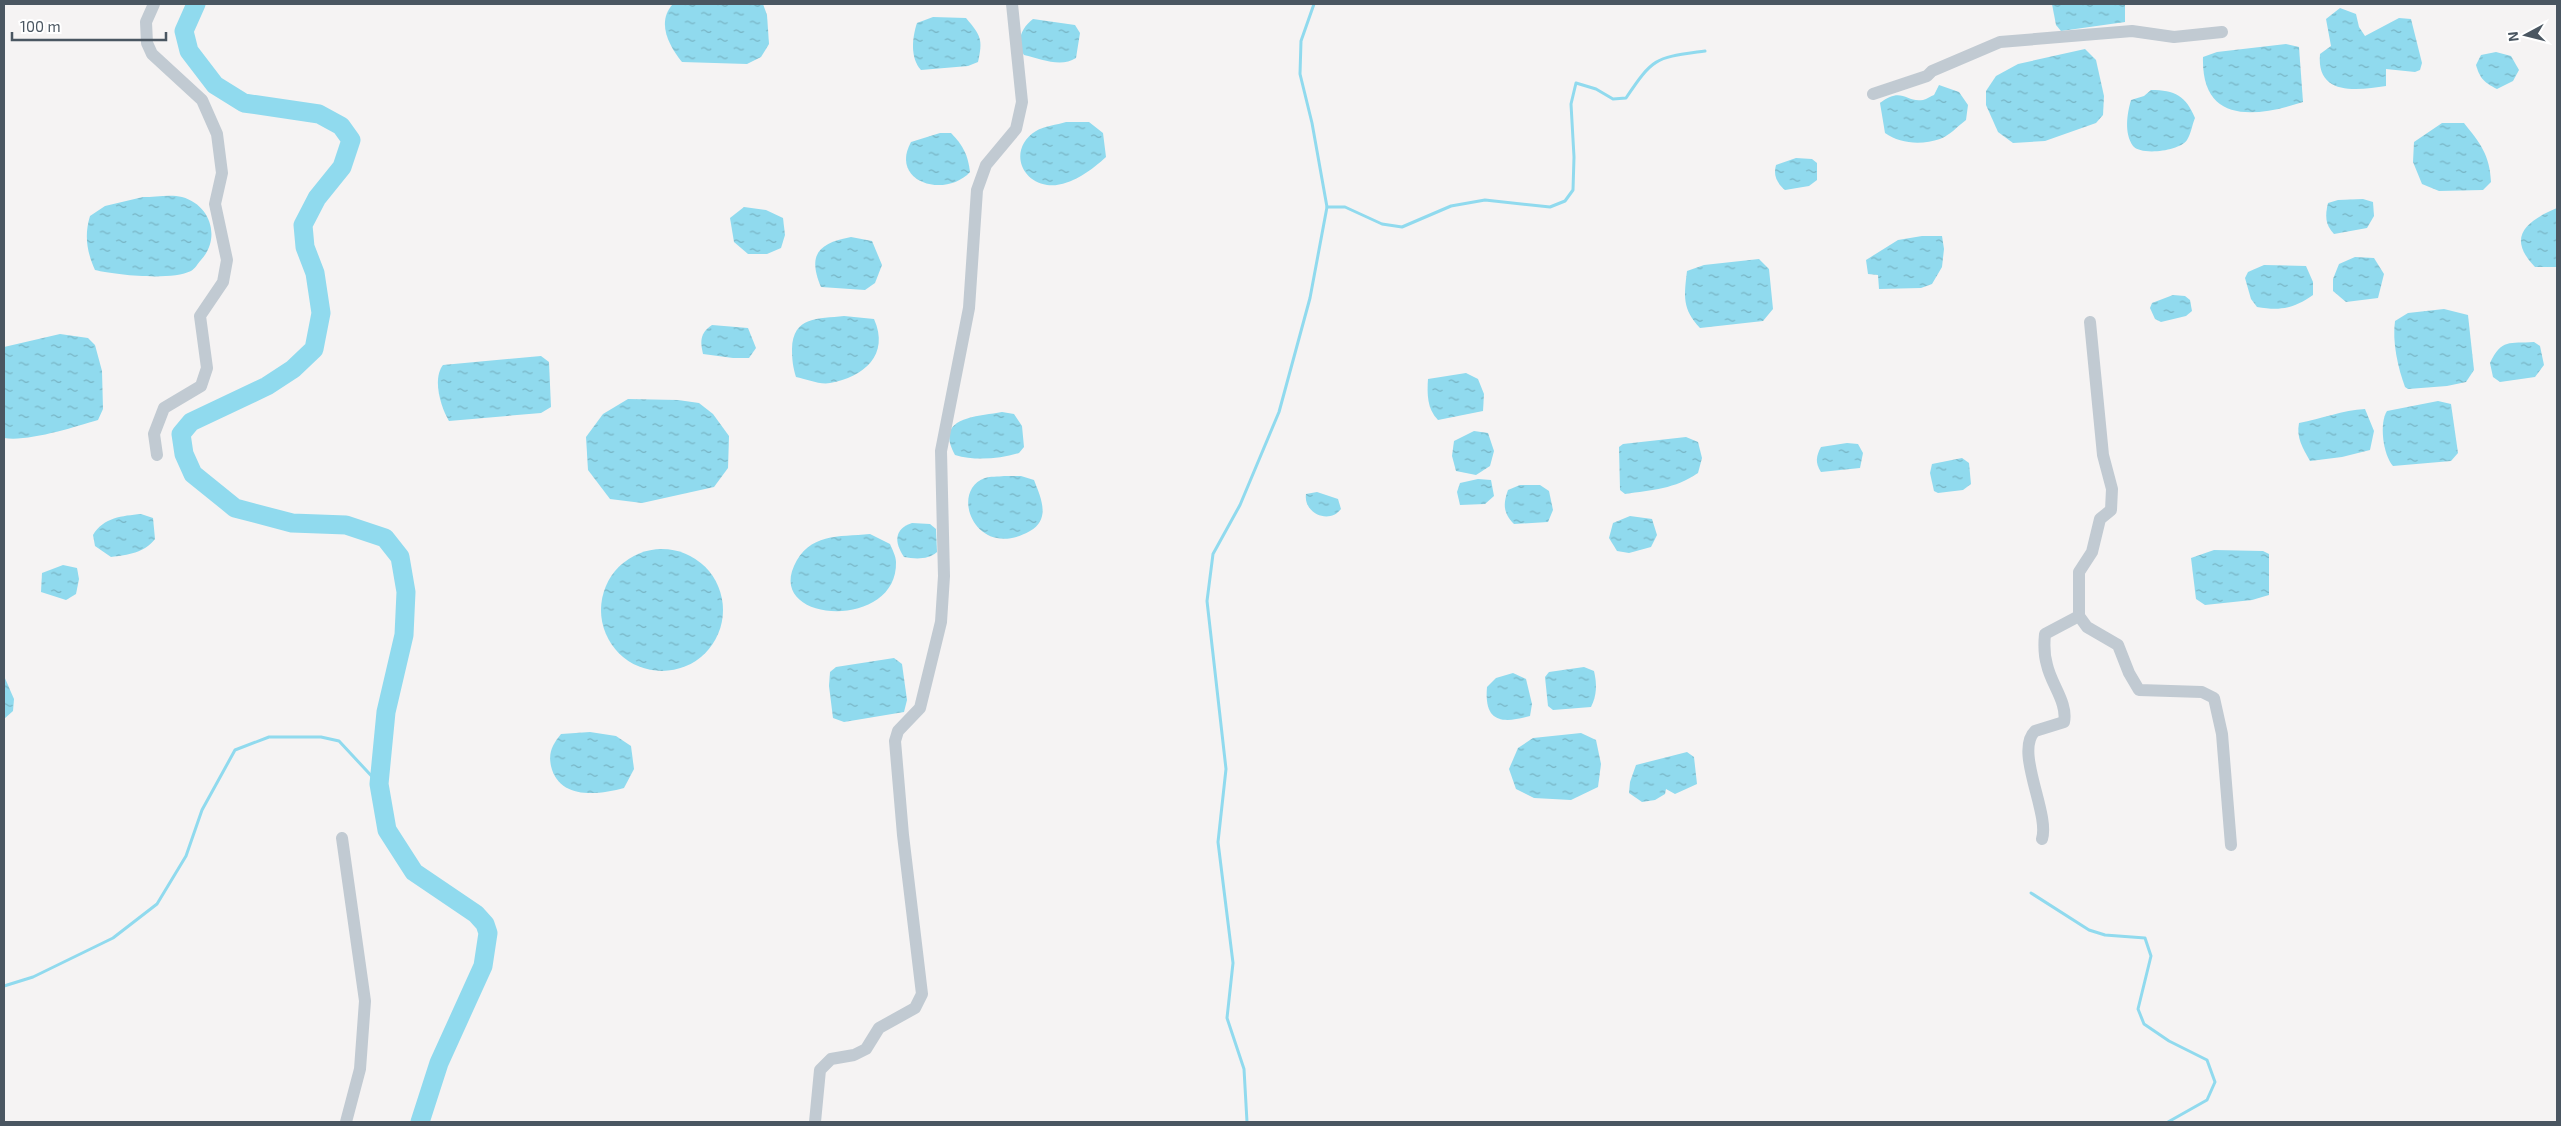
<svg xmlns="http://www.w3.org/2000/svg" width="2561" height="1126" font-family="'Exo 2',sans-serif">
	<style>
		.water { fill: url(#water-ripples) }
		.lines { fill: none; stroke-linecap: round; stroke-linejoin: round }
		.stream { stroke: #90daee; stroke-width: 3 }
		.river { stroke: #90daee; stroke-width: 19 }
		.minor { stroke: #c1cad2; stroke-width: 12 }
	</style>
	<defs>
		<pattern id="water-ripples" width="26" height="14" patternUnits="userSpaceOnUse" patternTransform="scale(1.25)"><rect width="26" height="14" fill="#90daee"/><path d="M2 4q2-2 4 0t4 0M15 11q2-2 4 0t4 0" fill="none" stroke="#78b4c4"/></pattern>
	</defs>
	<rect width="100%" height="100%" fill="#f5f3f3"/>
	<g class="water">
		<path d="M 673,4 L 763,4 L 767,15 L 769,44 L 761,57 L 747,64 L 682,62 C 669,46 656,22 673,4 Z"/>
		<path d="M 2052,4 L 2125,4 L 2125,22 L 2061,31 L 2056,25 Z"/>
		<path d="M 2340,8 L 2356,14 L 2359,27 L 2365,36 L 2399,18 L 2411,19 L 2422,63 L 2420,70 L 2415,72 L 2386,69 L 2386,86 C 2359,90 2316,97 2320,54 L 2331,46 L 2326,19 Z"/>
		<path d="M 933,17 L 966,18 C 981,36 983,39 978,62 L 968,66 L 921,70 C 910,58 912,38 917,23 Z"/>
		<path d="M 1033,19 L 1075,25 L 1080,33 L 1076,58 C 1061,68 1041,59 1024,55 C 1015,42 1022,27 1033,19 Z"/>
		<path d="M 2286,44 L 2299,47 L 2303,102 C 2256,117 2201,125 2203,57 L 2217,52 Z"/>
		<path d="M 2085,49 L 2096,60 L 2104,96 L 2103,115 L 2096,123 L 2045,141 L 2013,143 L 1998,132 L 1986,105 L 1986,91 L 1996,76 L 2018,64 Z"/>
		<path d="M 2496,52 L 2511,56 L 2519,70 L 2513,81 L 2497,89 C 2485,83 2480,79 2476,65 L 2481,55 Z"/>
		<path d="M 1939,85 L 1959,92 L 1968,105 L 1966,120 C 1958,126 1949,136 1940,139 C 1922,145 1900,144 1885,133 L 1880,103 C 1902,86 1906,103 1923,100 C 1927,99 1931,96 1934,95 Z"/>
		<path d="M 2151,90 C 2175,90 2186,96 2195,118 C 2192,125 2191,134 2187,140 C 2180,151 2141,156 2133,146 C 2124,133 2127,114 2131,100 L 2144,96 Z"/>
		<path d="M 1066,122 L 1089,122 L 1103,133 L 1106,157 C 1092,170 1068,188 1047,185 C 1018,180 1010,147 1036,131 C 1044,126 1057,125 1066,122 Z"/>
		<path d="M 2442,123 L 2464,123 C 2480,143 2490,155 2491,182 L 2483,190 L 2439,191 L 2422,184 L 2413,162 L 2414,142 Z"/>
		<path d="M 940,133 L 951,133 C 963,145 968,155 970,172 C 945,199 889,182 911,142 Z"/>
		<path d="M 1796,158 L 1812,159 L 1817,163 L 1817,180 L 1809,186 L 1785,190 C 1777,183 1773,176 1776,165 Z"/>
		<path d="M 143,197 C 155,197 171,194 182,197 C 211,205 221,238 201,260 C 198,263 195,269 191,271 C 171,281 116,275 95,270 C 87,252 84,236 90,216 L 105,206 Z"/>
		<path d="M 2363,199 L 2373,202 L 2374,216 L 2367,228 L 2334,234 C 2325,225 2325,215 2328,203 L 2338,200 Z"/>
		<path d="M 744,207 L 766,210 L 783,218 L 785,235 L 781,248 L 767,254 L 748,254 L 734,242 L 730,218 Z"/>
		<path d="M 2557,208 L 2557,267 L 2535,267 C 2506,237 2526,221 2557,208 Z"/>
		<path d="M 1922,236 L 1942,236 L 1944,249 L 1942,267 L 1932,284 L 1921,288 L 1879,289 L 1878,275 L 1868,274 L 1866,260 L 1898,240 Z"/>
		<path d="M 851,237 L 872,241 L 882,265 L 875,283 L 865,290 L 821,287 C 807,254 819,243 851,237 Z"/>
		<path d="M 2355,257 L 2374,258 L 2384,274 L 2378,298 L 2346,302 L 2333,291 L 2333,279 L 2339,264 Z"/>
		<path d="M 1759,259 L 1769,269 L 1773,309 L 1763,321 L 1700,328 C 1682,309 1684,296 1687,271 L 1704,265 Z"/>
		<path d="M 2264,265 L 2306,266 L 2313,282 L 2313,295 C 2293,309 2280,311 2257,307 L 2251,299 L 2245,278 L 2248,272 Z"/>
		<path d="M 2173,295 L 2185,296 L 2190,300 L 2192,311 L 2186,316 L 2161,322 L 2155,319 L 2150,308 L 2152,303 Z"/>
		<path d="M 2444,309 L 2468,315 L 2474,370 L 2466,382 L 2447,386 L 2408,389 L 2405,387 C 2398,368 2392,342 2395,321 L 2408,313 Z"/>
		<path d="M 844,316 L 874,319 C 890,355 864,377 830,383 C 820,385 806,379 796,377 C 793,367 792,360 792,349 C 793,316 818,319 844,316 Z"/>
		<path d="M 712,325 L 748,328 L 756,348 L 749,358 L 733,358 L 703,354 C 700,341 700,333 712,325 Z"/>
		<path d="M 60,334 L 88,338 L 95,345 L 102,371 L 103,409 L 98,420 C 74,427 28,442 4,438 L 4,347 Z"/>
		<path d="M 2534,342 L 2540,346 L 2544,365 L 2535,377 L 2500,382 L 2493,377 L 2490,363 C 2502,338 2509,344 2534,342 Z"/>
		<path d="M 541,356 L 549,362 L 551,407 L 541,413 L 449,421 C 441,408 432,379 443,365 Z"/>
		<path d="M 1466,373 L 1478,379 L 1484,394 L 1483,411 L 1438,420 C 1427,409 1427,394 1428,379 Z"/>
		<path d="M 628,399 L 678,400 L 699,403 L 713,414 L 729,436 L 728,468 L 714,487 L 642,503 L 610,499 L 588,470 L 586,437 L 603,414 Z"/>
		<path d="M 2438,401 L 2451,404 L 2458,453 L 2451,461 L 2393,466 C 2383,455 2379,423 2387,411 Z"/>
		<path d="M 2365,409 L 2374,431 L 2370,450 L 2342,457 L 2310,461 C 2303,448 2296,438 2299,423 C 2321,419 2343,410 2365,409 Z"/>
		<path d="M 1002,412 L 1014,414 L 1022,426 L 1024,447 L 1019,453 C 999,459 975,461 955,455 C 934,417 975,417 1002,412 Z"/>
		<path d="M 1474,431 L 1488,433 L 1494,451 L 1490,466 L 1476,475 L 1456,471 L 1452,456 L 1454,441 Z"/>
		<path d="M 1686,437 L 1698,442 L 1702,458 L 1698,473 C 1675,489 1652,490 1625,494 L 1620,490 L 1619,447 L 1623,444 Z"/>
		<path d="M 1847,443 L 1858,444 L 1863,453 L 1860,468 L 1821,472 C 1815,463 1816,456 1821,447 Z"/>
		<path d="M 1962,458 L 1969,463 L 1971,484 L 1963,490 L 1938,493 L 1934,491 L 1930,473 L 1932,464 Z"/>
		<path d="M 1004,476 L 1021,476 L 1034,480 C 1041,498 1051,519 1030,531 C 976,562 948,491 985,478 C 990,476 998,477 1004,476 Z"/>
		<path d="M 1478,479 L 1491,480 L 1494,496 L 1485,504 L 1460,505 L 1457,492 L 1460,483 Z"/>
		<path d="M 1520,485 L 1540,485 L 1549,491 L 1553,510 L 1548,522 L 1514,524 C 1503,513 1503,504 1508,490 Z"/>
		<path d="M 1317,492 L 1338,499 L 1341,509 C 1329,525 1303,513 1306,494 Z"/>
		<path d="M 141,514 L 153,518 L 155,539 C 144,553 128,555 111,557 L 95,546 L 93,535 C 104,517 122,516 141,514 Z"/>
		<path d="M 1630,516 L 1652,519 L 1657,535 L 1651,547 L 1629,553 L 1617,551 L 1609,538 L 1613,523 Z"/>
		<path d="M 912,523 L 930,524 L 936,529 L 937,552 C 928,560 915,559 904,557 C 894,542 894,529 912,523 Z"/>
		<path d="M 870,534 L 890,544 C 892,549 896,556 896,562 C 898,630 768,624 794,566 C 809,533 838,537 870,534 Z"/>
		<circle cx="662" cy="610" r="61"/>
		<path d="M 2214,550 L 2263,551 L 2269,554 L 2269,595 L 2252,600 L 2205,605 L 2196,599 L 2191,558 Z"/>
		<path d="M 63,565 L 77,568 L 79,579 L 76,594 L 66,600 L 41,592 L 42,573 Z"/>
		<path d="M 894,658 L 902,664 L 907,700 L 904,712 L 844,722 L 833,718 L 829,686 L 830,672 L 836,667 Z"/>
		<path d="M 1584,667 L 1594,671 C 1597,684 1597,695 1591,707 L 1553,710 L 1548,706 L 1545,677 L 1549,672 Z"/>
		<path d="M 1513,673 L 1526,679 L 1532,704 L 1530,716 C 1501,724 1484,722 1487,687 L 1496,678 Z"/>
		<path d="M 4,676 L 14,699 L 13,711 L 4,719 Z"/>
		<path d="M 590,732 L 616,736 L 631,746 L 634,769 L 624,788 C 598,795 559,800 551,766 C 548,752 553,744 561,734 Z"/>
		<path d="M 1581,733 L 1596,740 L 1601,764 L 1598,787 L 1571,800 L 1534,798 L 1516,789 L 1509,769 L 1518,748 L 1533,738 Z"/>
		<path d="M 1687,752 L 1694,757 L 1697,784 L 1675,794 L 1666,789 L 1665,794 L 1655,800 L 1642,802 L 1629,793 L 1630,782 L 1636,765 Z"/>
	</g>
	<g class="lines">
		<g class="stream">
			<path d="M 1327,207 L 1345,207 L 1382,224 L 1402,227 L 1451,206 L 1485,200 L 1550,207 L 1565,201 L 1573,190 L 1574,157 L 1571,104 L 1576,83 L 1596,89 L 1613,99 L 1626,98 C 1654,56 1656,58 1705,51"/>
			<path d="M 2031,893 L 2089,930 L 2105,935 L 2145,938 L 2151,956 L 2138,1009 L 2144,1024 L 2169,1041 L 2207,1060 L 2215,1082 L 2207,1100 L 2168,1122"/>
			<path d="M 4,986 L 33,977 L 113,938 L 157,904 L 186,856 L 202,810 L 235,750 L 269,737 L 321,737 L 339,741 L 379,784"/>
			<path d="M 1247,1122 L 1244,1069 L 1227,1018 L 1233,963 L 1218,842 L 1226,769 L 1207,601 L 1213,554 L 1240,505 L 1279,412 L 1310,298 L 1327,207 L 1312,123 L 1300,74 L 1301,41 L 1314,4"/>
		</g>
		<path class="river" d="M 196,4 L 184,31 L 189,51 L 215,85 L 244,103 L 319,114 L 341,126 L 351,140 L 342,167 L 317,198 L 303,225 L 305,247 L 315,273 L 321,313 L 314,349 L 293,369 L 267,386 L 191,422 L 181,434 L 184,454 L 193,474 L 235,508 L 292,523 L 346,525 L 385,538 L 400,557 L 406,592 L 404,635 L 386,712 L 379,784 L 387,830 L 414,872 L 476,914 L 485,924 L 488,933 L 483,966 L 439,1063 L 420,1122"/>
		<g class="minor">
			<path d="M 154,4 L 146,22 L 147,43 L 152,54 L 202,100 L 217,134 L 222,173 L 215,204 L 227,260 L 223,282 L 200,316 L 207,368 L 201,386 L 164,408 L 154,434 L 157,455"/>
			<path d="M 1873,94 L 1927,76 L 1932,71 L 2000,42 L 2132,31 L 2174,37 L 2222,32"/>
			<path d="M 2090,322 L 2103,455 L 2112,489 L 2111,510 L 2100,519 L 2092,552 L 2079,572 L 2079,616 L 2087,627 L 2118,645 L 2129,673 L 2139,690 L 2202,692 L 2214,698 L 2222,734 L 2231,845"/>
			<path d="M 342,838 L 365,1001 L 360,1069 L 346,1122"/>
			<path d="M 2042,839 C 2050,813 2014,751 2035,731 L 2064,722 C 2068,703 2051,684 2047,665 C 2044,655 2044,644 2045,634 L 2079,616"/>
			<path d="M 815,1122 L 820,1070 L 831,1059 L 854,1055 L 866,1049 L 879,1028 L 915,1008 L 922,994 L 903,835 L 895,741 L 898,731 L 920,708 L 941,622 L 944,576 L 941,451 L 969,308 L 977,190 L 986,165 L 1016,129 L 1022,102 L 1012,4"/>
		</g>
	</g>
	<rect width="2561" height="1126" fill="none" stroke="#4a5661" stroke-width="10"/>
	<g transform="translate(2526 35) rotate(263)" stroke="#ffffff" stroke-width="4" paint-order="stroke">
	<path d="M0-4L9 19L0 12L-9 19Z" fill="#4a5661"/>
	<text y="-8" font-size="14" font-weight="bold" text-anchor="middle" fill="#4a5661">N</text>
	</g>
	<path d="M12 32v8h154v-8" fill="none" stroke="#4a5661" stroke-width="2.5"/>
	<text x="20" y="32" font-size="15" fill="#4a5661" stroke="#ffffff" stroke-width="4" paint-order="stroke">100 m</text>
</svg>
